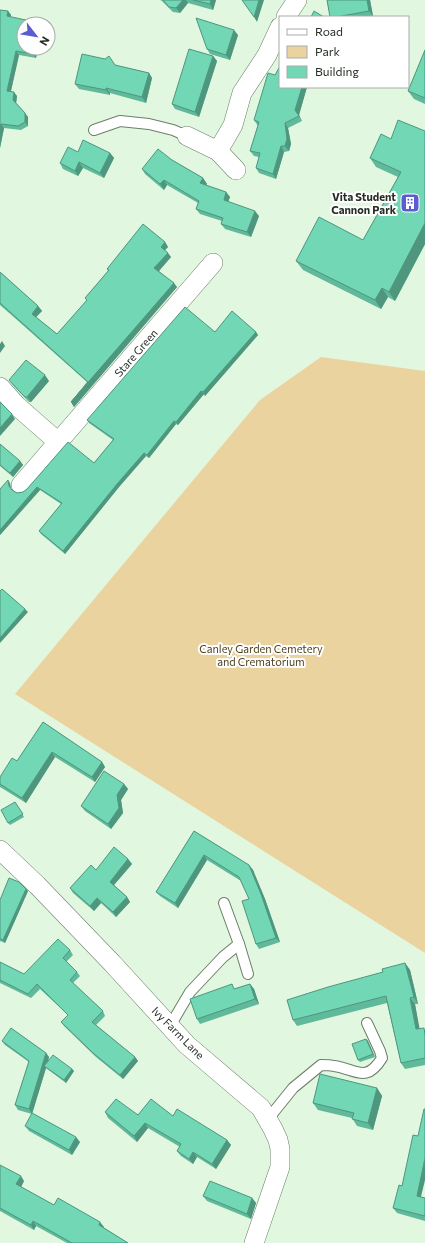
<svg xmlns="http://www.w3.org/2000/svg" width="425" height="1243" font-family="Commissioner,sans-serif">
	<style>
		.green { fill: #ebd39f }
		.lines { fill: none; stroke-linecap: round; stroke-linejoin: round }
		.service-casing { stroke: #6c7f69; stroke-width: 12 }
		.minor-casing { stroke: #6c7f69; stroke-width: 20 }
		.service { stroke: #fff; stroke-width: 10 }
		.minor { stroke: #fff; stroke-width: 19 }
		.wall { fill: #61b99b }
		.shaded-wall { fill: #4f967e }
		.building { fill: #71d7b4; stroke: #4f967e }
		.labels { text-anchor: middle; stroke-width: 4; stroke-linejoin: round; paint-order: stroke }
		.poi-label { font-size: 11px; font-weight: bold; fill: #262e25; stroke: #fff; text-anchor: end }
		.street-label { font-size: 11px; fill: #262e25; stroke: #fff }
		.park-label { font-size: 11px; fill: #4d3e1a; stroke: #fff }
	</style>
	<rect width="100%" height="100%" fill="#e2f7df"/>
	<path class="green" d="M 321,357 L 425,371 L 425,953 L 15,694 L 260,400 Z"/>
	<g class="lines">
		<g class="service-casing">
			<g id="service">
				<path d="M 94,130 L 120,121 L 149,124 L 173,130 L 187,136"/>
				<path d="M 224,903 L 239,944 L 248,974"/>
				<path d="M 170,1026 L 190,992 L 223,957 L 239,944"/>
				<path d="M 268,1119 L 293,1088 L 321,1065 C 325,1065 330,1065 334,1066 C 356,1069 366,1084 382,1058 L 380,1051 L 367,1023"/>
			</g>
		</g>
		<g class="minor-casing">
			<g id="minor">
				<path d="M 286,17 L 297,0"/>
				<path d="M 187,136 L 218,151 L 236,170"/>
				<path d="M 218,151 L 233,125 L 242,93 L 267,55 L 280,27"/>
				<path d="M 0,387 L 17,406 L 58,442"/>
				<path d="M 21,485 L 213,263"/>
				<path d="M 0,850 L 37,885 L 112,963 L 187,1045 L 261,1108 L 273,1129 L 278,1140 L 280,1149 L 280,1167 L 254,1243"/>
			</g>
		</g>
		<use href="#service" class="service"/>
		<use href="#minor" class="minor"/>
	</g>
	<g class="wall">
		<path d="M 160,0 L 216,0 L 213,10 L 188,3 L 180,13 L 173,12 L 162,1 Z"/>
		<path d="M 327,0 L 370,0 L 373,16 L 370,17 L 330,17 Z"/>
		<path d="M 0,10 L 8,11 L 11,15 L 10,17 L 38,48 L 36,58 L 19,55 L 11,91 L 17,96 L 16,103 L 28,117 L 28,126 L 21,130 L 4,128 L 0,148 Z"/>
		<path d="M 238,35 L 230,60 L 210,54 L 207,49 Z"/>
		<path d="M 425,50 L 425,104 L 414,99 L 408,91 Z"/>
		<path d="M 213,56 L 217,61 L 199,117 L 175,109 L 172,104 Z"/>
		<path d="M 115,65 L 149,73 L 152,78 L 146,103 L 110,93 L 110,95 L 79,89 L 75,84 Z"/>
		<path d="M 280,87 L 307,87 L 299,115 L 302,121 L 288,128 L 291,144 L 289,151 L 284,152 L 276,179 L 259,173 L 256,168 L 259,157 L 254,156 L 250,151 L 258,126 L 254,120 Z"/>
		<path d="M 425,131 L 425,244 L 395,301 L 388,297 L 381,309 L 303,270 L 296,261 L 363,240 L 398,177 L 376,167 L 370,158 L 391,139 Z"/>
		<path d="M 78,152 L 110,153 L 114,158 L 104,178 L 83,168 L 78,176 L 63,169 L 60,163 Z"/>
		<path d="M 172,160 L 203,178 L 207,184 L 206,185 L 226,192 L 230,197 L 228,202 L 259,216 L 251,237 L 225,229 L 221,224 L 222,221 L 200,214 L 196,209 L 198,203 L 167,185 L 164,190 L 145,174 L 142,169 Z"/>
		<path d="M 165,242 L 168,247 L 165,250 L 171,257 L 159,271 L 177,287 L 74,407 L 71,402 L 87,382 L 16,319 L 0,305 L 0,272 L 38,306 L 42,311 L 36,317 L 57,334 L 87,301 L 85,298 L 108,271 L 107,269 Z"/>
		<path d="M 215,332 L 256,332 L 258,335 L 205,396 L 204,394 L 178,425 L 176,424 L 149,458 L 146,456 L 119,487 L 65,554 L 41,534 L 39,531 L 61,504 L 40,490 L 0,535 L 10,483 L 11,489 L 12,490 L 17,493 L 23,492 L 94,463 L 113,440 L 89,423 L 87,420 Z"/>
		<path d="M 9,380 L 49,381 L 31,402 L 29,402 L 25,398 L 13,385 Z"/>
		<path d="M 0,444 L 20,461 L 23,465 L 13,477 L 0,466 Z"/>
		<path d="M 43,722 L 102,762 L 105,767 L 95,782 L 55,757 L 26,803 L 0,787 L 0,777 L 17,761 Z"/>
		<path d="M 124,784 L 128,789 L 121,800 L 123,813 L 111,829 L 85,811 L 81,806 Z"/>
		<path d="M 15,802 L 24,817 L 10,825 L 8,823 Z"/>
		<path d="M 194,831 L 249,865 L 253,870 L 265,899 L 280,942 L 259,949 L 256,944 L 249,899 L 241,881 L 207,860 L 178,908 L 160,896 L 156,892 Z"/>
		<path d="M 128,859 L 132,864 L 114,885 L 127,897 L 130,902 L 116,917 L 101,903 L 94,911 L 73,893 L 70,888 L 96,870 Z"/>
		<path d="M 26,889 L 28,891 L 5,943 L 0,941 L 0,900 Z"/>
		<path d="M 70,950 L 73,955 L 66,962 L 77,972 L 80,976 L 73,983 L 103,1011 L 105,1016 L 96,1025 L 135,1057 L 138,1061 L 123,1079 L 96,1057 L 64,1026 L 61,1022 L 68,1015 L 40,989 L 31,998 L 0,983 L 0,962 L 24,974 Z"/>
		<path d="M 405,963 L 410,970 L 418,1004 L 415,1004 L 419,1029 L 425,1030 L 425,1065 L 405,1069 L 401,1063 L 387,1003 L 297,1026 L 293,1020 L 383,972 Z"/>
		<path d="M 250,984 L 254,989 L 259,1004 L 200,1024 L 197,1019 L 235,989 Z"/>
		<path d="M 366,1039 L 368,1041 L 375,1057 L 360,1062 L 358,1060 Z"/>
		<path d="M 2,1041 L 46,1053 L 49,1057 L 48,1061 L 72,1069 L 74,1071 L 66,1083 L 46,1068 L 32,1114 L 18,1110 L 15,1105 L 29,1062 L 5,1045 Z"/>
		<path d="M 377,1088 L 382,1096 L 373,1130 L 357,1126 L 352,1118 L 318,1110 L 313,1103 Z"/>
		<path d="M 105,1112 L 173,1116 L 227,1140 L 231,1145 L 216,1169 L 197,1157 L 193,1164 L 181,1156 L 177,1151 L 180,1147 L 148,1128 L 137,1142 L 108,1118 Z"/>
		<path d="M 25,1126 L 80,1142 L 72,1155 L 29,1131 Z"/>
		<path d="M 418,1136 L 421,1197 L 425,1198 L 425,1221 L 397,1213 L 393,1208 L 402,1186 Z"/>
		<path d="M 0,1165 L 24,1181 L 21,1187 L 54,1205 L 104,1227 L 103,1227 L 128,1243 L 67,1243 L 36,1226 L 34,1230 L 0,1211 Z"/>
		<path d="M 203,1196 L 252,1198 L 256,1203 L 251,1219 L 207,1201 Z"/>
	</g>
	<g class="shaded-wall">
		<path d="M 183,0 L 186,0 L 188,3 L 180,13 L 176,8 Z"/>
		<path d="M 211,0 L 216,0 L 213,10 L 210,4 Z"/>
		<path d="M 259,0 L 264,0 L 257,22 L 254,17 Z"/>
		<path d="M 367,0 L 370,0 L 373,16 L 369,11 Z"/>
		<path d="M 8,11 L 11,15 L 10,20 L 7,16 Z"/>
		<path d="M 234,30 L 238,35 L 230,60 L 226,55 Z"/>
		<path d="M 34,48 L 38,48 L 36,58 L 33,54 Z"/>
		<path d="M 16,51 L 19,55 L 10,95 L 7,91 Z"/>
		<path d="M 213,56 L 217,61 L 199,117 L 195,112 Z"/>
		<path d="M 149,73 L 152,78 L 146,103 L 142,97 Z"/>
		<path d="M 302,87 L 307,87 L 299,115 L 302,121 L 295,110 Z"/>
		<path d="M 106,88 L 110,93 L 110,95 L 106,90 Z"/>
		<path d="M 14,92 L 17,96 L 16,104 L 13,100 Z"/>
		<path d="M 25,113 L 28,117 L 28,126 L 25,122 Z"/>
		<path d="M 285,123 L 288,128 L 291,144 L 289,151 L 285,146 Z"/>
		<path d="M 1,124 L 4,128 L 0,148 L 0,128 Z"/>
		<path d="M 281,146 L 284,152 L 276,179 L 273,174 Z"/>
		<path d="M 110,153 L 114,158 L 104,178 L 100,173 Z"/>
		<path d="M 79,162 L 83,168 L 78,176 L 75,171 Z"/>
		<path d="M 203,178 L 207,184 L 204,188 L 200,183 Z"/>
		<path d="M 164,180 L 167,185 L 164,190 L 160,184 Z"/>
		<path d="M 226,192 L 230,197 L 227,205 L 224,200 Z"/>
		<path d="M 255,211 L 259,216 L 251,237 L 247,232 Z"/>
		<path d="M 425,223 L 425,244 L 395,301 L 389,292 Z"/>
		<path d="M 165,242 L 168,247 L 164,251 L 161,247 Z"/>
		<path d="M 168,253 L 171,257 L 158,272 L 154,268 Z"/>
		<path d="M 174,283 L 177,287 L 74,407 L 71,402 Z"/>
		<path d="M 382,288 L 388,297 L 381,309 L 375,300 Z"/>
		<path d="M 38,306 L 42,311 L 35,318 L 32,314 Z"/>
		<path d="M 256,332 L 258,335 L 205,396 L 203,392 Z"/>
		<path d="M 2,341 L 5,346 L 0,353 L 0,344 Z"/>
		<path d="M 45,375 L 49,381 L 31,402 L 27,397 Z"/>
		<path d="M 201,391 L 204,394 L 178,425 L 176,422 Z"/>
		<path d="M 12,414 L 15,419 L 0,436 L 0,428 Z"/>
		<path d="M 174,421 L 176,424 L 149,458 L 147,455 Z"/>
		<path d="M 144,453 L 146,456 L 119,487 L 65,554 L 63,551 L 117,484 Z"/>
		<path d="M 20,461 L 23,465 L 13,477 L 10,473 Z"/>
		<path d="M 8,480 L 10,483 L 11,489 L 9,486 Z"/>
		<path d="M 37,487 L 40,490 L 0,535 L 0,530 Z"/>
		<path d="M 25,609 L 28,612 L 0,643 L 0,638 Z"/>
		<path d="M 52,752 L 55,757 L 26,803 L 22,798 Z"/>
		<path d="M 102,762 L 105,767 L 95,782 L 92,777 Z"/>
		<path d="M 124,784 L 128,789 L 121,800 L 123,813 L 111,829 L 108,824 L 117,795 Z"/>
		<path d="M 204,855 L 207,860 L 178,908 L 175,903 Z"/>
		<path d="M 128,859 L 132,864 L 113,886 L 110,882 Z"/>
		<path d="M 249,865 L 253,870 L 265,899 L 280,942 L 276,938 Z"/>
		<path d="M 26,889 L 28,891 L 5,943 L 3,940 Z"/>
		<path d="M 127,897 L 130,902 L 116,917 L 113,912 Z"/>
		<path d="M 97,898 L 101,903 L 94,911 L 90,906 Z"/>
		<path d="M 405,963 L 410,970 L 418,1004 L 414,997 Z"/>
		<path d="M 250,984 L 254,989 L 259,1004 L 255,999 Z"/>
		<path d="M 410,998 L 415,1004 L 421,1036 L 416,1029 Z"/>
		<path d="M 366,1039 L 368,1041 L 375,1057 L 373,1054 Z"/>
		<path d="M 46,1053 L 49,1057 L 46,1068 L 44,1066 L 46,1068 L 32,1114 L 29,1109 Z"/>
		<path d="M 135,1057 L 138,1061 L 123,1079 L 120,1075 Z"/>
		<path d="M 72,1069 L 74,1071 L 66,1083 L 64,1080 Z"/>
		<path d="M 377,1088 L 382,1096 L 373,1130 L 368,1123 Z"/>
		<path d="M 145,1123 L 148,1128 L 137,1142 L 134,1136 Z"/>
		<path d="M 76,1137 L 80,1142 L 72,1155 L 69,1150 Z"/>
		<path d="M 227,1140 L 231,1145 L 216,1169 L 212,1164 Z"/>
		<path d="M 193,1152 L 197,1157 L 193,1164 L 189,1159 Z"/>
		<path d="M 425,1158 L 425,1180 L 420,1201 L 417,1196 Z"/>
		<path d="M 21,1176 L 24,1181 L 20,1189 L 16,1184 Z"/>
		<path d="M 252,1198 L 256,1203 L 251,1219 L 247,1214 Z"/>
		<path d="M 33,1221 L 36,1226 L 34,1230 L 31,1225 Z"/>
		<path d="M 100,1222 L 104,1227 L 102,1229 L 99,1225 Z"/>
	</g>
	<g class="building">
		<path d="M 163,0 L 183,0 L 176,8 L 169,7 Z"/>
		<path d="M 193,0 L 211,0 L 210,4 Z"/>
		<path d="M 242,0 L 259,0 L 254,17 Z"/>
		<path d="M 327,0 L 367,0 L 369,11 L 336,17 L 330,17 Z"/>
		<path d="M 0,10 L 8,11 L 7,16 L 40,23 L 39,24 L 24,24 L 24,48 L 34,48 L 33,54 L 16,51 L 7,91 L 14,92 L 13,100 L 25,113 L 25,122 L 18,126 L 1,124 L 0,128 Z"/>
		<path d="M 314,11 L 324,17 L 311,17 Z"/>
		<path d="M 196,18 L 234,30 L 226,55 L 207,49 Z"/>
		<path d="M 189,49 L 213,56 L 195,112 L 172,104 Z"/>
		<path d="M 425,50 L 425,98 L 408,91 Z"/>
		<path d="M 82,54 L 105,59 L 109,56 L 115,65 L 149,73 L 142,97 L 106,88 L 106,90 L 75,84 Z"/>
		<path d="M 280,66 L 280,87 L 302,87 L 295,110 L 299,116 L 285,123 L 287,139 L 285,146 L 281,146 L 273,174 L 256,168 L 260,153 L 250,151 L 259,122 L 254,120 L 268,73 L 275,75 Z"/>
		<path d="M 398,120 L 425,131 L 425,223 L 389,292 L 382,288 L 375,300 L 296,261 L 319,217 L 363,240 L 401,172 L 370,158 L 381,134 L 391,139 Z"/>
		<path d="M 83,140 L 110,153 L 100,173 L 79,162 L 75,171 L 60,163 L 68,147 L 78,152 Z"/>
		<path d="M 158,149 L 172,160 L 203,178 L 200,183 L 226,192 L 224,200 L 255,211 L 247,232 L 221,224 L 223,218 L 196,209 L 199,201 L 164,180 L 160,184 L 142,169 Z"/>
		<path d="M 143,224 L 165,242 L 161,247 L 168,253 L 154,268 L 174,283 L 71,402 L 88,382 L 0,303 L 0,272 L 38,306 L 32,314 L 57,334 L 87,300 L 85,298 L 109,270 L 107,269 Z"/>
		<path d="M 185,307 L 215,332 L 232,311 L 256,332 L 203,392 L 201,391 L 176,422 L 174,421 L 147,455 L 144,453 L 117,484 L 63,551 L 39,531 L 62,503 L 37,487 L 0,530 L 0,489 L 8,480 L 9,486 L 12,490 L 17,493 L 23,492 L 27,489 L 68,442 L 94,463 L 114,439 L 87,420 Z"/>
		<path d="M 26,360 L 45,375 L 27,397 L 25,397 L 21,393 L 9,380 Z"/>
		<path d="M 0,402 L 12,414 L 0,428 Z"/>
		<path d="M 0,444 L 20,461 L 10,473 L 0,465 Z"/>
		<path d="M 2,589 L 25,609 L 0,638 L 0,591 Z"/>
		<path d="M 43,722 L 102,762 L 92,777 L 52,752 L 22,798 L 0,784 L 0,777 L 12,758 L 17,761 Z"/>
		<path d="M 104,771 L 124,784 L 117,795 L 119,808 L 108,824 L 81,806 Z"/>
		<path d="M 15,802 L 23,814 L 8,823 L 1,810 Z"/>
		<path d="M 194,831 L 249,865 L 261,894 L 276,938 L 256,944 L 242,901 L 249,899 L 239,877 L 204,855 L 175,903 L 156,892 Z"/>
		<path d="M 114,847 L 128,859 L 110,882 L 127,897 L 113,912 L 97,898 L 90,906 L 70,888 L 91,865 L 96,870 Z"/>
		<path d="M 9,878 L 19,882 L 26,889 L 3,940 L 0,939 L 0,900 Z"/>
		<path d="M 58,939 L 70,950 L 63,958 L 77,972 L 70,980 L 103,1011 L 92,1022 L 135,1057 L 120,1075 L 93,1053 L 61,1022 L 68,1015 L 37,984 L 28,994 L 0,980 L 0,962 L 24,974 Z"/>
		<path d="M 405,963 L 414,997 L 410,998 L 416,1029 L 424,1028 L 425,1035 L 425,1058 L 401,1063 L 386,996 L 293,1020 L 287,1000 L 328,987 L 383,972 L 382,969 Z"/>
		<path d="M 232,984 L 234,989 L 250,984 L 255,999 L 197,1019 L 190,999 Z"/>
		<path d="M 11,1028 L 46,1053 L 29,1109 L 15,1105 L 29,1061 L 2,1041 Z"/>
		<path d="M 366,1039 L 373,1054 L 358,1060 L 352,1044 Z"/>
		<path d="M 53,1055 L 72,1069 L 64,1080 L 44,1066 Z"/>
		<path d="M 320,1074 L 377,1088 L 368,1123 L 352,1119 L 354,1113 L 313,1103 Z"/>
		<path d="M 116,1099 L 138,1115 L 151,1099 L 173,1116 L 177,1109 L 227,1140 L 212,1164 L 193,1152 L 189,1159 L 177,1151 L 181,1144 L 145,1123 L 134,1136 L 105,1112 Z"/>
		<path d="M 424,1109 L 425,1109 L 425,1158 L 417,1196 L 425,1198 L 425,1216 L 393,1208 L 399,1185 L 402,1186 L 413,1135 L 418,1136 Z"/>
		<path d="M 32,1113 L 76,1137 L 69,1150 L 25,1126 Z"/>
		<path d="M 0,1165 L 21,1176 L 16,1184 L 54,1205 L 58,1198 L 100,1222 L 99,1225 L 128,1243 L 72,1243 L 33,1221 L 31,1225 L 0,1208 Z"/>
		<path d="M 210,1181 L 252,1198 L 247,1214 L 203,1196 Z"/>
	</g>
	<defs>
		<g id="building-square" transform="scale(1)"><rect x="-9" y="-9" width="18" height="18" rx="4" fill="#5b5bd2" stroke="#fff"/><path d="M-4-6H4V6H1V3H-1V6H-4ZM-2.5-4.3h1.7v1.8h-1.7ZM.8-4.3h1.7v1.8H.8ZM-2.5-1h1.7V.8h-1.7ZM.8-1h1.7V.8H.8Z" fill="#fff"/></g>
	</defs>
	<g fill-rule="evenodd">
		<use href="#building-square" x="410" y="203"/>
	</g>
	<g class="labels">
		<g class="poi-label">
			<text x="396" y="201">Vita Student<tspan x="396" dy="13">Cannon Park</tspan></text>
		</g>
		<g class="street-label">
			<text transform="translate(136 353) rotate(-49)" y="4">Stare Green</text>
			<text transform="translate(178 1033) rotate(45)" y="4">Ivy Farm Lane</text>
		</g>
		<g class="park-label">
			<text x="261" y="653">Canley Garden Cemetery<tspan x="261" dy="13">and Crematorium</tspan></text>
		</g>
	</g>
	<rect x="279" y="16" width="130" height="72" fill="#ffffff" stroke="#a8aba8"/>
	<rect x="287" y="29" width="20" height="6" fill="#ffffff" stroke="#a8aba8"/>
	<text x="315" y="36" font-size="12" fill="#262e25">Road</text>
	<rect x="287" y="46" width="20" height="12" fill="#ebd39f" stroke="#a8aba8"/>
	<text x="315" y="56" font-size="12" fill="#262e25">Park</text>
	<rect x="287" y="66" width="20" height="12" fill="#71d7b4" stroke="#a8aba8"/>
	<text x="315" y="76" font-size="12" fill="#262e25">Building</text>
	<g transform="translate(36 36) rotate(121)"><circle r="19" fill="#ffffff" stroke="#a8aba8"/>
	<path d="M0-3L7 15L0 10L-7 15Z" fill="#5b5bd2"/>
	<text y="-6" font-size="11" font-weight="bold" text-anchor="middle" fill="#262e25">N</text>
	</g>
</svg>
